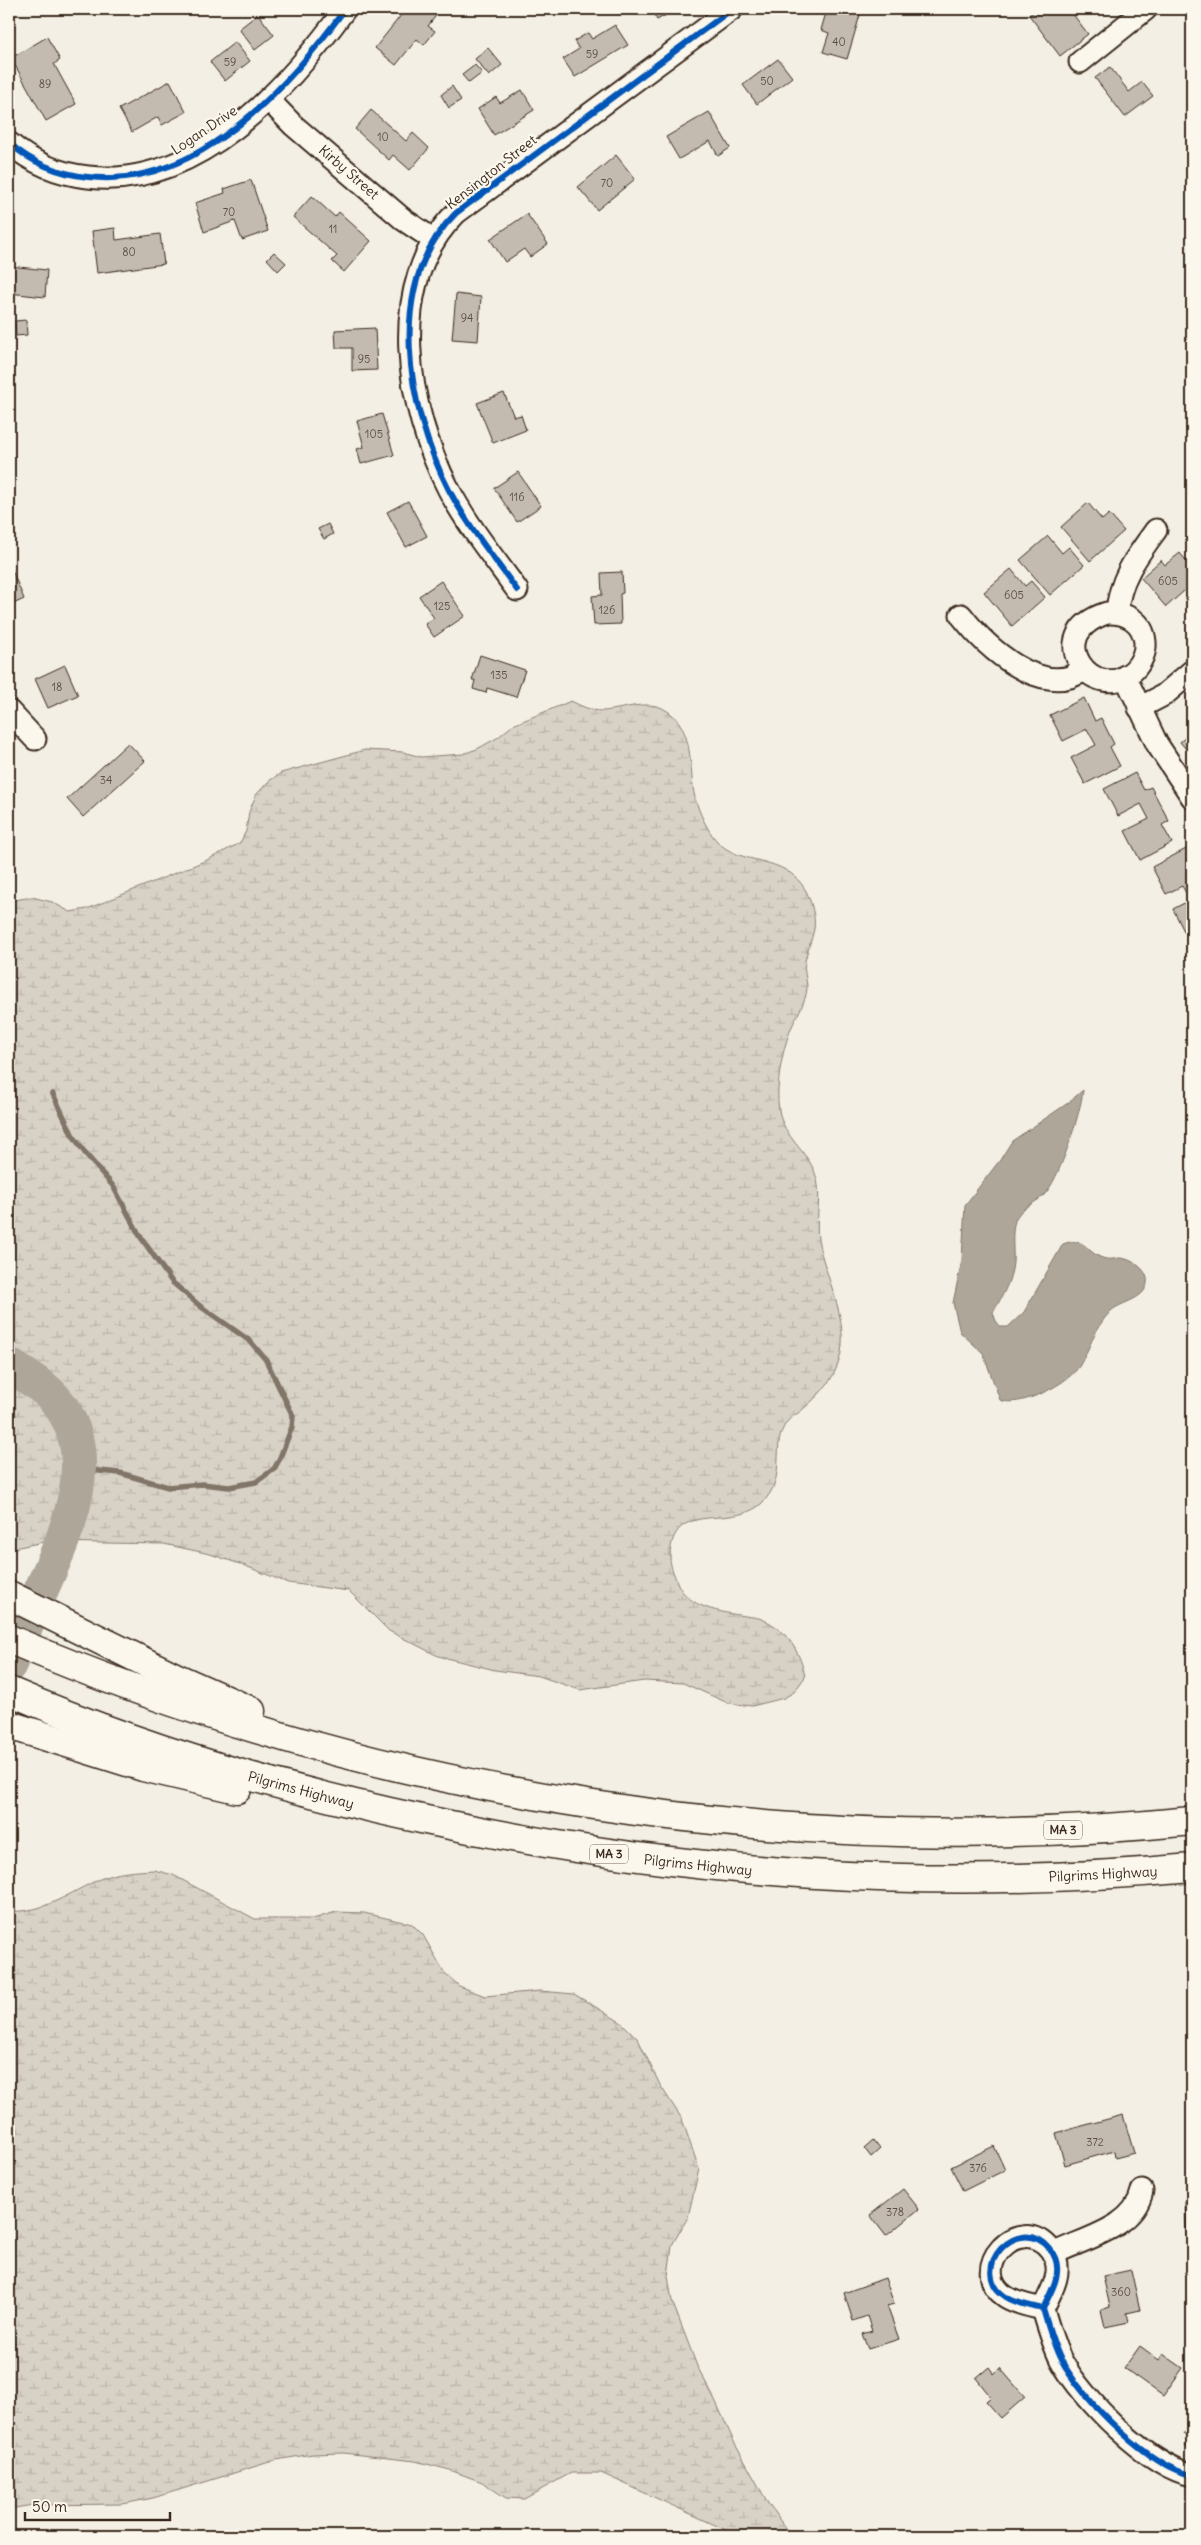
<svg xmlns="http://www.w3.org/2000/svg" width="1201" height="2545" font-family="Delius,sans-serif">
	<style>
		.wetland { fill: url(#wetland-marsh); stroke: #8a7e72 }
		.water { fill: #afa69a; stroke: #817468 }
		.lines { fill: none; stroke-linecap: round; stroke-linejoin: round }
		.stream { stroke: #817468; stroke-width: 5.5 }
		.river { stroke: #afa69a; stroke-width: 35 }
		.building { fill: #c3bbb0; stroke: #3b2a1e }
		.minor-casing { stroke: #3b2a1e; stroke-width: 25 }
		.highway-casing { stroke: #3b2a1e; stroke-width: 31 }
		.minor { stroke: #fbf7ec; stroke-width: 21 }
		.highway { stroke: #fbf7ec; stroke-width: 28 }
		.cycleway-casing { stroke: #fbf7ec; stroke-width: 9 }
		.cycleway { stroke: #0057b8; stroke-width: 6 }
		.labels { text-anchor: middle; stroke-width: 4.5; stroke-linejoin: round; paint-order: stroke }
		.number-label { font-size: 11px; fill: #5d4e42 }
		.shield { fill: #fbf7ec; stroke: #75685c; stroke-width: 1 }
		.shield-label { font-size: 12px; font-weight: bold; fill: #3b2a1e }
		.street-label { font-size: 14px; fill: #3b2a1e; stroke: #fbf7ec }
	</style>
	<defs>
		<pattern id="wetland-marsh" width="20" height="14" patternUnits="userSpaceOnUse" patternTransform="scale(1.25)"><rect width="20" height="14" fill="#d8d1c6"/><path d="M1 5h8M5 5V1M11 12h8M15 12V8" fill="none" stroke="#bab4aa"/></pattern>
	</defs>
	<rect width="100%" height="100%" fill="#f3efe4"/>
	<filter id="ink" filterUnits="userSpaceOnUse"><feTurbulence type="fractalNoise" baseFrequency=".02" numOctaves="2"/><feDisplacementMap in="SourceGraphic" scale="10" xChannelSelector="R" yChannelSelector="G"/><feConvolveMatrix kernelMatrix="1 2 1 2 8 2 1 2 1" color-interpolation-filters="sRGB"/></filter>
	<g filter="url(#ink)">
		<g class="wetland">
			<path d="M 571,701 C 581,706 591,711 603,711 C 621,710 644,700 662,708 C 696,724 688,769 695,798 C 699,812 707,830 716,840 C 740,868 785,852 806,891 C 811,901 816,917 814,929 C 812,940 807,950 805,961 C 803,970 807,979 807,988 C 806,1003 795,1018 790,1031 C 782,1051 775,1089 779,1110 C 783,1137 808,1152 815,1173 C 823,1193 815,1217 818,1239 C 825,1280 855,1327 836,1369 C 830,1384 815,1399 802,1410 C 798,1414 790,1417 787,1422 C 769,1445 789,1477 762,1503 C 731,1532 672,1497 670,1557 C 670,1566 674,1574 677,1582 C 687,1608 720,1612 745,1616 C 750,1617 759,1617 764,1620 C 787,1630 801,1653 805,1677 L 794,1692 L 784,1698 L 752,1706 L 728,1703 L 683,1683 L 644,1681 L 580,1690 L 539,1676 L 495,1670 L 438,1656 L 389,1631 L 349,1591 L 288,1583 L 243,1565 L 210,1554 L 164,1544 L 44,1542 L 9,1549 L 9,901 L 32,897 L 52,902 L 70,912 L 87,909 L 207,860 L 240,843 L 246,831 L 249,812 L 256,795 L 269,781 L 281,773 L 365,750 L 403,752 L 421,757 L 463,754 L 477,749 L 497,738 L 513,725 Z"/>
			<path d="M 154,1870 L 173,1875 L 255,1919 L 313,1919 L 336,1912 L 364,1913 L 412,1924 L 423,1935 L 444,1972 L 459,1986 L 485,1996 L 540,1991 L 574,1994 L 622,2023 L 638,2039 L 660,2085 L 682,2119 L 699,2169 L 688,2217 L 672,2245 L 668,2276 L 672,2301 L 697,2366 L 715,2400 L 735,2444 L 769,2505 L 786,2529 L 795,2536 L 733,2536 L 726,2530 L 601,2473 L 571,2473 L 524,2499 L 506,2498 L 482,2482 L 450,2470 L 415,2461 L 343,2453 L 313,2454 L 276,2460 L 153,2498 L 123,2504 L 33,2505 L 9,2509 L 9,1911 C 43,1914 70,1892 100,1879 C 116,1872 136,1871 154,1870 Z"/>
		</g>
		<path class="water" d="M 1083,1090 C 1081,1112 1059,1182 1043,1196 C 1033,1205 1020,1207 1015,1221 C 1011,1233 1014,1250 1013,1263 C 1011,1282 1002,1296 993,1313 L 996,1321 L 1001,1327 L 1008,1327 L 1024,1312 L 1063,1244 C 1087,1235 1085,1254 1106,1259 C 1111,1260 1116,1258 1121,1258 C 1131,1259 1145,1268 1147,1278 C 1150,1300 1120,1301 1110,1312 C 1095,1327 1090,1348 1080,1365 C 1070,1383 1019,1409 1000,1400 L 983,1353 L 960,1332 L 953,1303 L 962,1260 L 965,1205 L 1000,1160 L 1012,1141 L 1068,1103 Z"/>
		<g class="lines">
			<path class="stream" d="M 53,1094 L 72,1134 L 85,1153 L 113,1186 L 140,1236 L 172,1282 L 200,1306 L 250,1341 L 266,1360 L 293,1416 L 292,1427 L 279,1460 L 274,1469 L 256,1482 L 229,1487 L 202,1484 L 168,1487 L 120,1473 L 78,1469"/>
			<path class="river" d="M 9,1365 C 24,1375 43,1385 55,1399 C 103,1454 67,1532 42,1588 C 31,1614 20,1640 9,1665"/>
		</g>
		<g class="building">
			<path d="M 406,9 L 432,9 L 438,13 L 428,26 L 435,31 L 424,45 L 417,39 L 396,65 L 375,48 Z"/>
			<path d="M 651,9 L 677,9 L 657,20 Z"/>
			<path d="M 827,9 L 841,9 L 860,15 L 847,59 L 823,52 L 829,33 L 821,30 Z"/>
			<path d="M 1037,9 L 1069,9 L 1088,34 L 1060,56 L 1029,15 Z"/>
			<path d="M 258,14 L 274,35 L 255,50 L 239,29 Z"/>
			<path d="M 615,25 L 628,45 L 575,77 L 563,59 L 579,49 L 574,41 L 588,33 L 592,39 Z"/>
			<path d="M 47,37 L 60,60 L 54,64 L 76,104 L 46,121 L 11,58 Z"/>
			<path d="M 235,42 L 250,61 L 225,81 L 210,62 Z"/>
			<path d="M 488,48 L 502,65 L 489,76 L 475,59 Z"/>
			<path d="M 778,59 L 792,77 L 757,104 L 743,85 Z"/>
			<path d="M 475,65 L 482,73 L 469,83 L 462,75 Z"/>
			<path d="M 1110,67 L 1129,92 L 1142,82 L 1153,96 L 1125,117 L 1095,78 Z"/>
			<path d="M 170,81 L 186,112 L 162,125 L 158,117 L 132,132 L 119,109 Z"/>
			<path d="M 452,86 L 461,100 L 449,108 L 441,95 Z"/>
			<path d="M 522,90 L 534,110 L 494,135 L 478,109 L 496,97 L 500,103 Z"/>
			<path d="M 371,110 L 406,141 L 413,133 L 429,148 L 410,170 L 393,155 L 389,160 L 355,129 Z"/>
			<path d="M 709,112 L 730,148 L 718,156 L 710,141 L 679,159 L 666,137 Z"/>
			<path d="M 616,155 L 635,179 L 597,210 L 578,187 Z"/>
			<path d="M 251,180 L 268,231 L 242,240 L 235,221 L 204,232 L 195,203 L 225,193 L 224,189 Z"/>
			<path d="M 312,196 L 335,217 L 339,212 L 371,241 L 344,272 L 332,261 L 337,256 L 293,217 Z"/>
			<path d="M 527,214 L 548,244 L 530,257 L 524,249 L 505,262 L 490,239 Z"/>
			<path d="M 115,228 L 116,240 L 160,234 L 164,264 L 97,273 L 92,231 Z"/>
			<path d="M 274,252 L 286,263 L 278,271 L 267,259 Z"/>
			<path d="M 9,266 L 47,270 L 45,297 L 9,293 Z"/>
			<path d="M 456,294 L 481,297 L 478,341 L 452,339 Z"/>
			<path d="M 26,320 L 27,335 L 16,336 L 15,321 Z"/>
			<path d="M 375,328 L 377,370 L 352,371 L 352,348 L 336,348 L 335,330 Z"/>
			<path d="M 504,393 L 514,417 L 521,415 L 526,430 L 493,443 L 477,403 Z"/>
			<path d="M 382,414 L 394,455 L 361,464 L 357,449 L 364,447 L 357,421 Z"/>
			<path d="M 518,472 L 541,506 L 517,522 L 494,488 Z"/>
			<path d="M 408,501 L 427,536 L 406,547 L 387,512 Z"/>
			<path d="M 1088,503 L 1102,520 L 1109,514 L 1124,531 L 1090,561 L 1061,527 Z"/>
			<path d="M 328,524 L 333,534 L 324,539 L 318,529 Z"/>
			<path d="M 1048,536 L 1062,553 L 1069,547 L 1084,565 L 1050,595 L 1020,560 Z"/>
			<path d="M 1180,553 L 1192,568 L 1192,584 L 1166,607 L 1141,578 L 1161,560 L 1165,565 Z"/>
			<path d="M 9,563 L 24,599 L 9,606 Z"/>
			<path d="M 1011,569 L 1025,586 L 1031,581 L 1045,597 L 1012,626 L 984,592 Z"/>
			<path d="M 622,572 L 623,593 L 620,594 L 621,624 L 594,625 L 592,596 L 602,595 L 601,573 Z"/>
			<path d="M 441,581 L 465,616 L 434,637 L 425,624 L 434,618 L 419,596 Z"/>
			<path d="M 480,655 L 525,670 L 516,697 L 487,688 L 486,693 L 473,689 L 475,680 L 472,680 Z"/>
			<path d="M 65,665 L 78,695 L 48,708 L 35,679 Z"/>
			<path d="M 1084,698 L 1095,721 L 1101,718 L 1114,744 L 1110,747 L 1120,766 L 1085,784 L 1071,758 L 1096,745 L 1087,729 L 1063,741 L 1050,715 Z"/>
			<path d="M 1192,732 L 1192,756 L 1180,742 Z"/>
			<path d="M 128,743 L 145,761 L 83,817 L 67,799 Z"/>
			<path d="M 1135,773 L 1144,790 L 1151,787 L 1169,821 L 1162,825 L 1172,843 L 1140,860 L 1125,831 L 1149,819 L 1141,804 L 1118,816 L 1104,789 Z"/>
			<path d="M 1186,849 L 1192,860 L 1192,932 L 1186,935 L 1173,909 L 1190,900 L 1182,886 L 1166,894 L 1152,867 Z"/>
			<path d="M 1123,2115 L 1134,2153 L 1115,2158 L 1114,2151 L 1065,2165 L 1056,2133 Z"/>
			<path d="M 873,2140 L 880,2149 L 871,2157 L 864,2148 Z"/>
			<path d="M 994,2146 L 1005,2170 L 963,2191 L 951,2167 Z"/>
			<path d="M 903,2189 L 919,2209 L 886,2236 L 870,2215 Z"/>
			<path d="M 1185,2202 L 1192,2202 L 1192,2248 L 1187,2248 Z"/>
			<path d="M 1131,2270 L 1140,2310 L 1127,2313 L 1129,2322 L 1105,2327 L 1101,2310 L 1110,2307 L 1103,2276 Z"/>
			<path d="M 885,2278 L 894,2304 L 887,2306 L 899,2339 L 868,2349 L 862,2334 L 872,2331 L 867,2316 L 853,2321 L 844,2293 Z"/>
			<path d="M 1140,2346 L 1159,2360 L 1163,2354 L 1183,2368 L 1163,2396 L 1124,2368 Z"/>
			<path d="M 989,2367 L 994,2374 L 1000,2368 L 1025,2397 L 1001,2418 L 986,2401 L 991,2397 L 976,2378 Z"/>
			<path d="M 1192,2422 L 1192,2453 L 1185,2446 L 1190,2440 L 1183,2434 Z"/>
		</g>
		<g class="lines">
			<g class="minor-casing">
				<g id="minor">
					<path d="M 1080,62 L 1146,9"/>
					<path d="M 268,99 L 293,125 L 404,220 L 434,240"/>
					<path d="M 9,143 C 31,162 59,174 88,177 C 196,190 287,89 345,9"/>
					<path d="M 517,590 C 494,558 468,526 449,490 C 407,409 384,284 456,213 L 732,9"/>
					<path d="M 1107,613 C 1126,612 1143,621 1145,642 C 1146,652 1141,663 1134,670 C 1096,708 1038,635 1107,613 Z"/>
					<path d="M 1117,613 C 1119,579 1137,556 1156,530"/>
					<path d="M 961,615 C 985,646 1042,700 1084,670"/>
					<path d="M 1125,676 L 1157,744 L 1192,797"/>
					<path d="M 1139,708 L 1164,695 L 1192,671"/>
					<path d="M 9,711 L 35,739"/>
					<path d="M 1053,2254 C 1084,2238 1134,2229 1142,2191"/>
					<path d="M 1043,2309 C 1031,2306 1017,2304 1006,2297 C 965,2270 1019,2211 1050,2249 C 1056,2257 1059,2267 1056,2278 C 1054,2288 1047,2299 1043,2309 C 1048,2326 1053,2344 1061,2360 C 1082,2399 1149,2467 1192,2475"/>
				</g>
			</g>
			<g class="highway-casing">
				<g id="highway">
					<path d="M 9,1595 L 177,1678 L 251,1711"/>
					<path d="M 9,1639 C 379,1797 791,1861 1192,1821"/>
					<path d="M 9,1691 C 142,1748 284,1790 426,1820 C 682,1875 931,1892 1192,1868"/>
					<path d="M 9,1725 L 143,1767 L 237,1789"/>
				</g>
			</g>
			<use href="#minor" class="minor"/>
			<use href="#highway" class="highway"/>
			<g class="cycleway-casing">
				<g id="cycleway">
					<path d="M 9,143 C 31,162 59,174 88,177 C 196,190 287,89 345,9"/>
					<path d="M 517,590 C 494,558 468,526 449,490 C 407,409 384,284 456,213 L 732,9"/>
					<path d="M 1043,2309 C 1031,2306 1017,2304 1006,2297 C 965,2270 1019,2211 1050,2249 C 1056,2257 1059,2267 1056,2278 C 1054,2288 1047,2299 1043,2309 C 1048,2326 1053,2344 1061,2360 C 1082,2399 1149,2467 1192,2475"/>
				</g>
			</g>
			<use href="#cycleway" class="cycleway"/>
		</g>
	</g>
	<g class="labels">
		<g class="number-label">
			<text x="839" y="46">40</text>
			<text x="592" y="58">59</text>
			<text x="230" y="66">59</text>
			<text x="767" y="85">50</text>
			<text x="45" y="88">89</text>
			<text x="383" y="141">10</text>
			<text x="607" y="187">70</text>
			<text x="229" y="216">70</text>
			<text x="333" y="233">11</text>
			<text x="129" y="256">80</text>
			<text x="467" y="322">94</text>
			<text x="364" y="363">95</text>
			<text x="374" y="438">105</text>
			<text x="517" y="501">116</text>
			<text x="1168" y="585">605</text>
			<text x="1014" y="599">605</text>
			<text x="442" y="610">125</text>
			<text x="607" y="614">126</text>
			<text x="499" y="679">135</text>
			<text x="57" y="691">18</text>
			<text x="106" y="784">34</text>
			<text x="1095" y="2146">372</text>
			<text x="978" y="2172">376</text>
			<text x="895" y="2216">378</text>
			<text x="1121" y="2296">360</text>
		</g>
		<g class="shield">
			<rect x="1044" y="1820.5" width="38" height="19" rx="4"/>
			<rect x="590" y="1844.5" width="38" height="19" rx="4"/>
		</g>
		<g class="shield-label">
			<text x="1063" y="1834">MA 3</text>
			<text x="609" y="1858">MA 3</text>
		</g>
		<g class="street-label">
			<text transform="translate(204 130) rotate(-34)" y="5">Logan Drive</text>
			<text transform="translate(349 172) rotate(41)" y="5">Kirby Street</text>
			<text transform="translate(491 172) rotate(-38)" y="5">Kensington Street</text>
			<text transform="translate(301 1790) rotate(15)" y="5">Pilgrims Highway</text>
			<text transform="translate(698 1865) rotate(6)" y="5">Pilgrims Highway</text>
			<text transform="translate(1103 1874) rotate(-3)" y="5">Pilgrims Highway</text>
		</g>
	</g>
	<rect width="1201" height="2545" fill="none" stroke="#fbf7ec" stroke-width="30"/>
	<rect x="15" y="15" width="1171" height="2515" fill="none" stroke="#3b2a1e" stroke-width="2" filter="url(#ink)"/>
	<path d="M25 2512v8h145v-8" fill="none" stroke="#3b2a1e" stroke-width="2.5"/>
	<text x="32" y="2512" font-size="15" fill="#3b2a1e" stroke="#fbf7ec" stroke-width="4" paint-order="stroke">50 m</text>
</svg>
